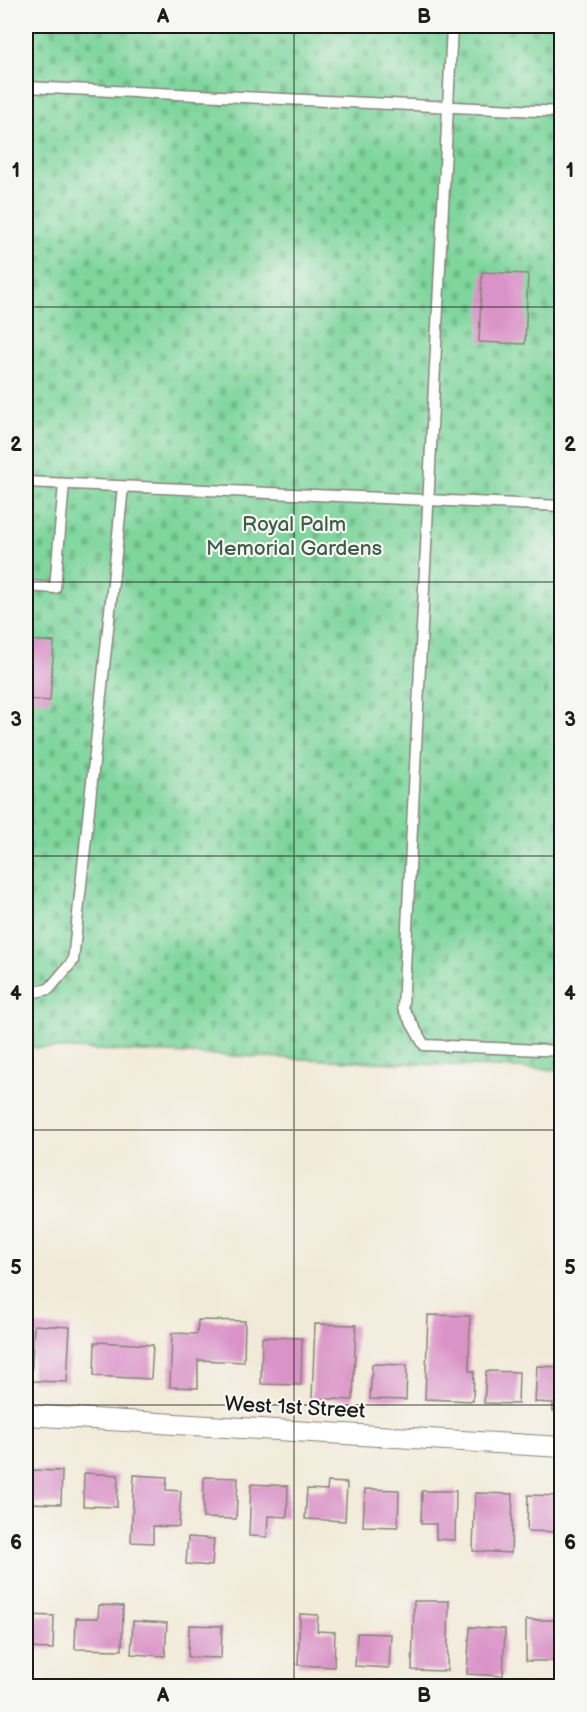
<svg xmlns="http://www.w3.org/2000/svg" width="587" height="1712" font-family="'Balsamiq Sans',sans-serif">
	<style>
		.cemetery { fill: url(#cemetery-stones); stroke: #4d795c; stroke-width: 1.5 }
		.building { fill: #da93c7 }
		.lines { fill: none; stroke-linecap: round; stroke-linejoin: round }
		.service-casing { stroke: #87837a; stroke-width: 13 }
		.minor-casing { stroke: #87837a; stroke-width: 22 }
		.service { stroke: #fff; stroke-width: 10 }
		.minor { stroke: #fff; stroke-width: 20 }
		.grid { fill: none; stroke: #1c1c1c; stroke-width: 1.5; stroke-opacity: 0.55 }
		.labels { text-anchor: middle; stroke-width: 4.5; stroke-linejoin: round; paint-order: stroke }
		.park-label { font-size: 21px; fill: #3e5d49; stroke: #f6f6f2 }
		.street-label { font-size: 21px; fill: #1c1c1c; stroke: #f6f6f2 }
		.neatline { fill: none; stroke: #1c1c1c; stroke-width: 2 }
		.grid-label { font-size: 20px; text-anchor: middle; font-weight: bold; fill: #1c1c1c }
	</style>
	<defs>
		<pattern id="cemetery-stones" width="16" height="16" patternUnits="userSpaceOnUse" patternTransform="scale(1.5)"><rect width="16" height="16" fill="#7ed69c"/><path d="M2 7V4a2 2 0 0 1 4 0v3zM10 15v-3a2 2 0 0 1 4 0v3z" fill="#6cb786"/></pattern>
	</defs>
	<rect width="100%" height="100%" fill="#f6f6f2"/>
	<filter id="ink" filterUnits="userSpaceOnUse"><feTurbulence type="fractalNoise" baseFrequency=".0167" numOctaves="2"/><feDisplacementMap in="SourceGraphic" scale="12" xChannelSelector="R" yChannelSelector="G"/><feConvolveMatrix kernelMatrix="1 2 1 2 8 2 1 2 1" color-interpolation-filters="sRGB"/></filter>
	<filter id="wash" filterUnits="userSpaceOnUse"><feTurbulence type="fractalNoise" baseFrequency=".008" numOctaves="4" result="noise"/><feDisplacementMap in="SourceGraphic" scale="24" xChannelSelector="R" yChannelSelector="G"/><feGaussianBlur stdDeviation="1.35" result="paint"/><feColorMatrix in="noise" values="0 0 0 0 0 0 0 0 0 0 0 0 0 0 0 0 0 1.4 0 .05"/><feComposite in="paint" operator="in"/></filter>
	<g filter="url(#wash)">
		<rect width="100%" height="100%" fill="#f2ead8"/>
		<path class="cemetery" d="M 26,26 L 561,26 L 561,1070 L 26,1047 Z"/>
		<g id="blocks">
			<g class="building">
				<path d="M 482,272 L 528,274 L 525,344 L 479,342 Z"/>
				<path d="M 26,640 L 54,642 L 50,701 L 26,699 Z"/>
				<path d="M 428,1315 L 470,1316 L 469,1371 L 474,1371 L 473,1401 L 425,1399 Z"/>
				<path d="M 198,1320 L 245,1321 L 244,1362 L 198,1360 L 198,1388 L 170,1387 L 172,1333 L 197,1334 Z"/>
				<path d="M 315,1324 L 356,1325 L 353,1400 L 312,1398 Z"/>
				<path d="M 34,1325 L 70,1327 L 67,1382 L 31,1381 Z"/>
				<path d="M 262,1337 L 302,1338 L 301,1385 L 261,1384 Z"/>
				<path d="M 95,1342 L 153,1345 L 151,1379 L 94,1376 Z"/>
				<path d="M 372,1364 L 407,1365 L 406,1400 L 370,1399 Z"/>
				<path d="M 537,1366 L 562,1367 L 562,1411 L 553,1411 L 553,1403 L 535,1402 Z"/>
				<path d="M 486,1371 L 519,1372 L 518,1404 L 484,1403 Z"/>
				<path d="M 29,1470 L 62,1471 L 61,1504 L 27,1503 Z"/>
				<path d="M 84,1473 L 118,1475 L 117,1507 L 83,1506 Z"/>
				<path d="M 134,1475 L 167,1477 L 166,1490 L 181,1491 L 179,1527 L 153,1526 L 153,1543 L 131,1542 Z"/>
				<path d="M 204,1477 L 238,1478 L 236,1519 L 203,1518 Z"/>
				<path d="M 328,1482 L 347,1483 L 345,1521 L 305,1519 L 307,1489 L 327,1490 Z"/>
				<path d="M 251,1484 L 288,1486 L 287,1517 L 268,1516 L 267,1537 L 249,1536 Z"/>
				<path d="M 365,1489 L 399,1490 L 398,1527 L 363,1526 Z"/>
				<path d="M 422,1491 L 456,1491 L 455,1540 L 436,1539 L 436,1524 L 421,1524 Z"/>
				<path d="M 475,1493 L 513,1494 L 511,1553 L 473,1551 Z"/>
				<path d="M 528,1495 L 562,1496 L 562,1532 L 527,1531 Z"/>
				<path d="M 188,1537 L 214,1539 L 212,1566 L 186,1564 Z"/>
				<path d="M 414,1601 L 449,1601 L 447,1671 L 412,1670 Z"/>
				<path d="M 99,1605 L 123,1606 L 122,1650 L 75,1649 L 76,1618 L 98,1618 Z"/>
				<path d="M 300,1614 L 318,1615 L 317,1631 L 335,1632 L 334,1667 L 298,1665 Z"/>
				<path d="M 26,1615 L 54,1616 L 53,1649 L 26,1648 Z"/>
				<rect x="526" y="1620" width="31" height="41"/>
				<path d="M 133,1621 L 167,1623 L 165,1656 L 131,1654 Z"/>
				<path d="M 189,1625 L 222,1626 L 221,1658 L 188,1657 Z"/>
				<path d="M 470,1627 L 505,1629 L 503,1676 L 467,1674 Z"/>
				<path d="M 357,1633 L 391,1634 L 389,1668 L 355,1666 Z"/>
			</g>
		</g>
	</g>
	<g filter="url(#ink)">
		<use href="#blocks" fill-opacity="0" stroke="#87837a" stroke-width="1.5"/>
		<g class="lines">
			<g class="service-casing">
				<g id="service">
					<path d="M 452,26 L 403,1008 L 424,1045 L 562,1051"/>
					<path d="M 26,87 L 562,112"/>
					<path d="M 26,482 L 562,506"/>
					<path d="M 26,586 L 55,588 L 64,484"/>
					<path d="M 26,994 L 49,989 L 73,961 L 123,487"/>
				</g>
			</g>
			<g class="minor-casing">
				<path id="minor" d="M 26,1415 L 562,1447"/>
			</g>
			<use href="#service" class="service"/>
			<use href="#minor" class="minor"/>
		</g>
	</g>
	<path class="grid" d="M 294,26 L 294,1686M 26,307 L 562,307M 26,582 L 562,582M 26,856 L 562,856M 26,1130 L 562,1130M 26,1405 L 562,1405"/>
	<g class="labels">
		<g class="park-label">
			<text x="294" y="531">Royal Palm<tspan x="294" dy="24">Memorial Gardens</tspan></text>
		</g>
		<g class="street-label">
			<text transform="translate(295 1407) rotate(3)" y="7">West 1st Street</text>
		</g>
	</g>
	<rect width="587" height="1712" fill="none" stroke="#f6f6f2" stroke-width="66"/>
	<rect x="33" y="33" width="521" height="1646" class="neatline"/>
	<g class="grid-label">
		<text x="163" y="23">A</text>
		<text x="424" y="23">B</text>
		<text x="16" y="177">1</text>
		<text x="570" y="177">1</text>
		<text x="16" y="451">2</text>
		<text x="570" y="451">2</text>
		<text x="16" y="726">3</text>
		<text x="570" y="726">3</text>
		<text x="16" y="1000">4</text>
		<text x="570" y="1000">4</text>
		<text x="16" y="1274">5</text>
		<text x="570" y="1274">5</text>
		<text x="16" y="1549">6</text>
		<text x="570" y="1549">6</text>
		<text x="163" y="1702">A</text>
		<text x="424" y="1702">B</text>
	</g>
</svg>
